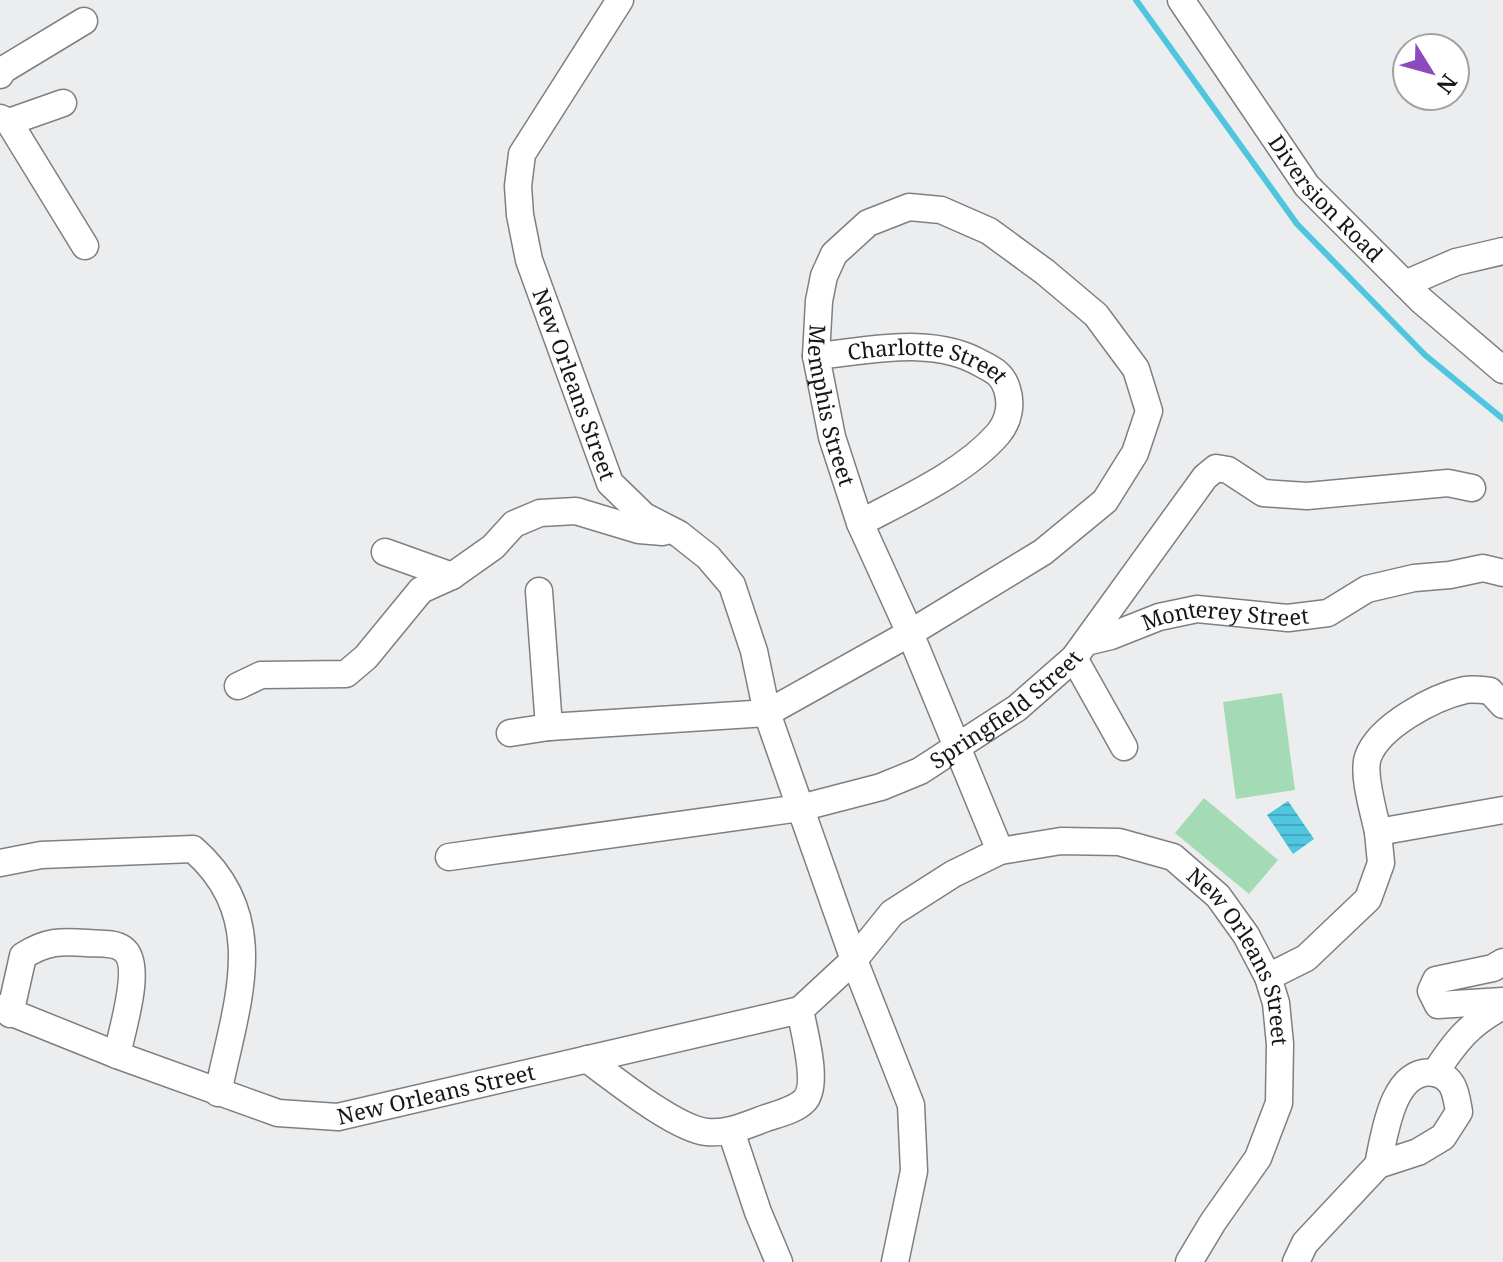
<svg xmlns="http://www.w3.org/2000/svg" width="1503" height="1262" font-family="'Noto Serif',serif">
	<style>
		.green { fill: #a4dab4 }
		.water { fill: url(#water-rules) }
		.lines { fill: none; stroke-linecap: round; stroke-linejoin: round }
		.stream { stroke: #4fc6dd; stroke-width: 6 }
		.minor-casing { stroke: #7e7f81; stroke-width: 29 }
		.minor { stroke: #fff; stroke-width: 26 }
		.labels { text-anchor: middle; stroke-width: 6; stroke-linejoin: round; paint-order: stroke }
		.street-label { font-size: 22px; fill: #171718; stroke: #fff }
	</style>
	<defs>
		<pattern id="water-rules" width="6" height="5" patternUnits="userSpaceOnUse" patternTransform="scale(2)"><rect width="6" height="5" fill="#4fc6dd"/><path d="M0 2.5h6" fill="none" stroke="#44a9bd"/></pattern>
	</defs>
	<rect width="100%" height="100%" fill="#ecedef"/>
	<g class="green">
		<path d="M 1282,693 L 1295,790 L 1236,799 L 1223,702 Z"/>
		<path d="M 1204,798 L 1278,860 L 1249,894 L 1175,833 Z"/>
	</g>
	<path class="water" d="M 1288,801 L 1314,839 L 1293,854 L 1267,815 Z"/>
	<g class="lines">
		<path class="stream" d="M 1136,0 L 1297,224 L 1425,355 L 1503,419"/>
		<g class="minor-casing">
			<g id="minor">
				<path id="s1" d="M 620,0 L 522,154 L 518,186 L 520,215 L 529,260 L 610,483 L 644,516 L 679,534 L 708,557 L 732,585 L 754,651 L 767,713 L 854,960 L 911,1105 L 914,1171 L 895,1262"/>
				<path id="s2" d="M 1181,0 L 1307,186 L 1422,301 L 1503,370"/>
				<path d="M 0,75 L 3,70 L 84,21"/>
				<path d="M 0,118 L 9,122 L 85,246"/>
				<path d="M 9,122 L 63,103"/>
				<path d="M 1405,284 L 1456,262 L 1503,251"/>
				<path id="s3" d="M 816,356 C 870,351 933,335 982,364 C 994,370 1003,375 1007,389 C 1012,404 1009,421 998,434 C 964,473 905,499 860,523"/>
				<path d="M 385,552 L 452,576"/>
				<path d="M 539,591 L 549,727"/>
				<path id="s4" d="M 1086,642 L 1111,636 L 1159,617 L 1197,609 L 1288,618 L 1328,613 L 1367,589 L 1414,578 L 1450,575 L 1483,568 L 1503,573"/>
				<path d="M 1074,658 L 1124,747"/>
				<path d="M 238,686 L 261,675 L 346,674 L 366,657 L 421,590 L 452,576 L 493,547 L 514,524 L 540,513 L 576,511 L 639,530 L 663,532"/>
				<path id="s5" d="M 510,733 L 549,727 L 767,713 L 910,633 L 1043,552 L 1105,501 L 1135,453 L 1149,411 L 1136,369 L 1096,315 L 1045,272 L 989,231 L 941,210 L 909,207 L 868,223 L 834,254 L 824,276 L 819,301 L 816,356 L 832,437 L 860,523 L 910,633 L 1000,851"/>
				<path d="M 1378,832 C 1374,813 1362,774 1368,757 C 1379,726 1434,697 1465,690 C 1472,689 1482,690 1490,691 L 1503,705"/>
				<path id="s6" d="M 449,857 L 800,808 L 881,787 L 920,771 L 1017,708 L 1074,658 L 1205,477 L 1216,468 L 1228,470 L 1263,493 L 1307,496 L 1448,483 L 1472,488"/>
				<path d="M 0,863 L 41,855 L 193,849 C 272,918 236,1004 218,1093"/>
				<path d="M 1503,962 L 1493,968 L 1436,980 L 1431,991 L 1438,1005 L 1503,1001"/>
				<path d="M 1268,977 L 1306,958 L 1368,899 L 1381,863 L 1378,832 L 1503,810"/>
				<path id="s7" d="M 0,1008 L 117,1055 L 278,1113 L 338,1117 L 800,1010 L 854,960 L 892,913 L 953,874 L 1000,851 L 1061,841 L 1119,842 L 1173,857 L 1218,896 L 1246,935 L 1268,977 L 1276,1003 L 1280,1044 L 1279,1103 L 1258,1158 L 1213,1222 L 1189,1262"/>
				<path d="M 10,1014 L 23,956 C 46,941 61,941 87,943 C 98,944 114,942 123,949 C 144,964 121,1033 117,1055"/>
				<path d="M 587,1059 C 614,1079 676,1129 707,1132 C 728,1134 747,1125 766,1118 C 778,1114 796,1110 805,1100 C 819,1084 804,1031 800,1010"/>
				<path d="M 1435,1073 C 1455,1042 1469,1024 1503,1006"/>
				<path d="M 731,1131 L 758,1212 L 779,1262"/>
				<path d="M 1296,1262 L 1305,1243 L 1378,1165 L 1418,1152 L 1443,1137 L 1459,1112 C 1456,1095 1455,1077 1434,1073 C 1392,1066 1384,1138 1378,1165"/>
			</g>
		</g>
		<use href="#minor" class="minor"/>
	</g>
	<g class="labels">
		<g class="street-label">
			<text dy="8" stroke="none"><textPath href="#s2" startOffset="246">Diversion Road</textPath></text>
			<text dy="8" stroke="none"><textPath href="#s3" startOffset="114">Charlotte Street</textPath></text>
			<text dy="8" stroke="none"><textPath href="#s1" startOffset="422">New Orleans Street</textPath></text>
			<text dy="8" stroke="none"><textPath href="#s5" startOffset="1336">Memphis Street</textPath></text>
			<text dy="8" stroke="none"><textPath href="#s4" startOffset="144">Monterey Street</textPath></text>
			<text dy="8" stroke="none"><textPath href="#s6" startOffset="586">Springfield Street</textPath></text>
			<text dy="8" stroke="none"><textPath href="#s7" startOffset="1390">New Orleans Street</textPath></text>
			<text dy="8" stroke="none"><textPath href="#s7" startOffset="458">New Orleans Street</textPath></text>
		</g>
	</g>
	<g transform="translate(1431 72) rotate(127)"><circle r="38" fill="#ffffff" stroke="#a2a2a3" stroke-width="2"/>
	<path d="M0-6L14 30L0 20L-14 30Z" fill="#8d4abe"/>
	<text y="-12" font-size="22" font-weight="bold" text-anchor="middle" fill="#171718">N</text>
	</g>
</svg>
